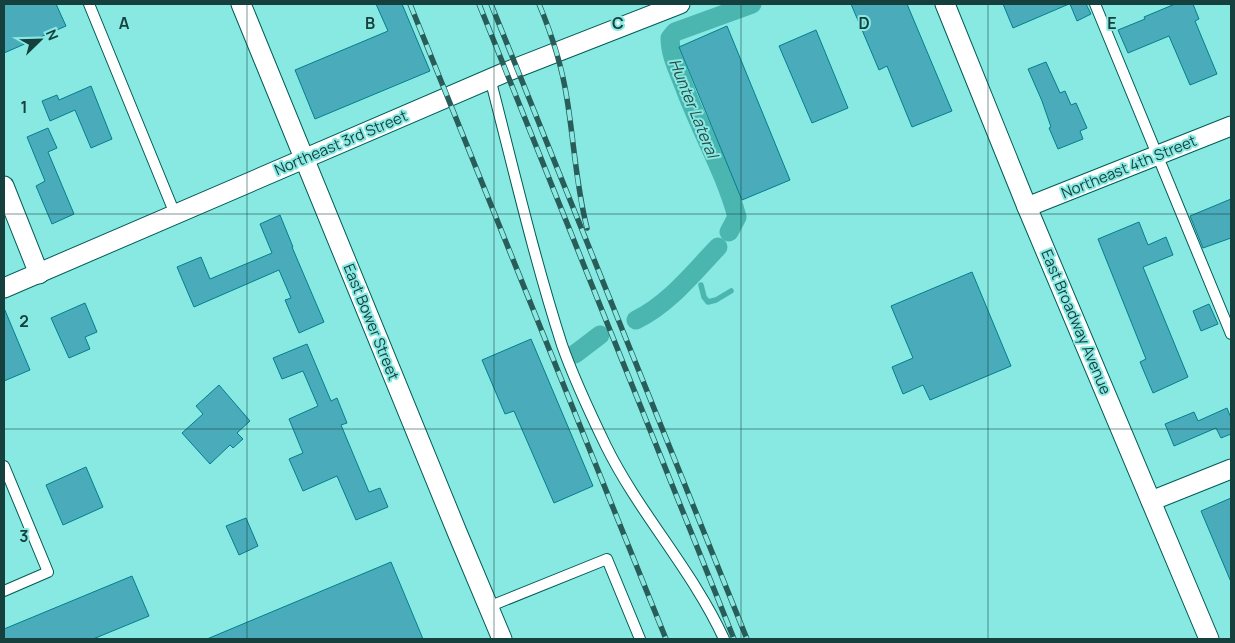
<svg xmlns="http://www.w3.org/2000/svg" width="1235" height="643" font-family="Manrope,sans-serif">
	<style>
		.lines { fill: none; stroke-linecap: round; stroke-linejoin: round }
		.stream { stroke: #4ab6af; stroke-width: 5.5 }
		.canal { stroke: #4ab6af; stroke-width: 19 }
		.building { fill: #4aabbb; stroke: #057e8d }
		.lane-casing { stroke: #005b57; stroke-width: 12 }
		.street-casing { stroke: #005b57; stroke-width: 21 }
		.lane { stroke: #fff; stroke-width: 10 }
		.street { stroke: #fff; stroke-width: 19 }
		.rail-casing { stroke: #295d5a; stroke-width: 5.5 }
		.rail { stroke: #88e9e2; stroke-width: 4; stroke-dasharray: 11; stroke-linecap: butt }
		.grid { fill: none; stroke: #16403e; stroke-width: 1; stroke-opacity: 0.55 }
		.labels { text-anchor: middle; stroke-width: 4; stroke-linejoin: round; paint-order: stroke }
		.street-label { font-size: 15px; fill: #16403e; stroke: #88e9e2 }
		.water-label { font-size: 16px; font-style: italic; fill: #2a4b48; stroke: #88e9e2 }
		.grid-label { font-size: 16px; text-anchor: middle; font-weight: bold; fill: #16403e; stroke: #88e9e2; stroke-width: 4; stroke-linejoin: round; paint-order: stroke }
	</style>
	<rect width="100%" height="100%" fill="#88e9e2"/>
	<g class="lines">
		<path class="stream" d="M 701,285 L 704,297 L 708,302 L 716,300 L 731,291"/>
		<g class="canal">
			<path d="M 729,232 L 737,217 C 725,172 700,130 684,86 C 678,70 670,55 670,38 L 675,32 L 752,4"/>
			<path d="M 636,320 C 669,304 693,273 718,247"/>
			<path d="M 575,354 L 600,335"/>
		</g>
	</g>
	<g class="building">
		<path d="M 4,4 L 56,4 L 66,26 L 4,53 Z"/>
		<path d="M 376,4 L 402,4 L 430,71 L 315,119 L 295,70 L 388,31 Z"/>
		<path d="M 851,4 L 907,4 L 952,111 L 912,127 L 887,66 L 879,70 Z"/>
		<path d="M 1003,4 L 1069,4 L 1013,28 Z"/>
		<path d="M 1070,4 L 1086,4 L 1091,14 L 1077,21 Z"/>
		<path d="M 1175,4 L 1193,4 L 1199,19 L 1195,21 L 1217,74 L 1190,85 L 1169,36 L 1128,53 L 1118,30 L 1145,19 L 1144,17 Z"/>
		<path d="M 727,26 L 790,180 L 742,200 L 679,47 Z"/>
		<path d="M 816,30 L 848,108 L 812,123 L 779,46 Z"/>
		<path d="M 1046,62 L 1060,93 L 1065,91 L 1071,105 L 1076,103 L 1087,128 L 1080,131 L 1083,139 L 1058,149 L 1049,128 L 1051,127 L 1042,101 L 1028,69 Z"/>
		<path d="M 91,86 L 112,139 L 91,148 L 75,110 L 50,121 L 42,101 L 57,95 L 59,100 Z"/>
		<path d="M 48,128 L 57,148 L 48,152 L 74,214 L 52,224 L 36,186 L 45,181 L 27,137 Z"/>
		<path d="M 1231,199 L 1231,238 L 1203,248 L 1190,216 Z"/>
		<path d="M 280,215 L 293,247 L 292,247 L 324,322 L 299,333 L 285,300 L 291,298 L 279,270 L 194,307 L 177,267 L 201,257 L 210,279 L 272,253 L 260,224 Z"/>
		<path d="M 1139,222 L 1148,245 L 1166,237 L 1173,255 L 1143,267 L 1188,377 L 1153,393 L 1140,362 L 1146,359 L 1098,239 Z"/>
		<path d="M 972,272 L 1011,366 L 930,400 L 923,385 L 903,394 L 892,367 L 913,358 L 891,306 Z"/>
		<path d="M 85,303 L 97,332 L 85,337 L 90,349 L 69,358 L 51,318 Z"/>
		<path d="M 1209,304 L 1218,324 L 1201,331 L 1193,311 Z"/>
		<path d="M 4,308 L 30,370 L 4,381 Z"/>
		<path d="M 531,339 L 593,486 L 554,503 L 514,411 L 505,414 L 482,360 Z"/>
		<path d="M 307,344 L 331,401 L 337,398 L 347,423 L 341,425 L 369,492 L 380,488 L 388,507 L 356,520 L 337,476 L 303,491 L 289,459 L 303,453 L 289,419 L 318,406 L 303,371 L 282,379 L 273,358 Z"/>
		<path d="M 219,385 L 250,421 L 237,433 L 243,439 L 233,448 L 230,445 L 210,464 L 182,433 L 203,414 L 196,406 Z"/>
		<path d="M 1227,408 L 1231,418 L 1231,434 L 1221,438 L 1216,428 L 1174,446 L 1165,424 L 1194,412 L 1198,421 Z"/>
		<path d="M 86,467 L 103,507 L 63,525 L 46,485 Z"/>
		<path d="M 1231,498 L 1231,582 L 1201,511 Z"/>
		<path d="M 246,518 L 258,546 L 239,555 L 226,526 Z"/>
		<path d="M 391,562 L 423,639 L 207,639 Z"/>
		<path d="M 132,576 L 149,616 L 93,639 L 4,639 L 4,629 Z"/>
	</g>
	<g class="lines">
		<g class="lane-casing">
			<g id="lane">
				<path d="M 89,4 L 175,214"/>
				<path d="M 1095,4 L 1231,334"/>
				<path d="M 490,78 C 513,167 534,258 562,345 C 574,379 590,413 606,446 C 639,513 693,571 724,639"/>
				<path d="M 4,466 L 48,572 L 4,591"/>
				<path d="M 488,607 L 607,559 L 640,639"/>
			</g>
		</g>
		<g class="street-casing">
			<g id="street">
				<path d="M 241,4 L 457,532 L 502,639"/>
				<path d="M 945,4 L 1027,207 L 1209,639"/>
				<path d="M 4,186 L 39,274"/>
				<path d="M 1027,207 L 1231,126"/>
				<path d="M 4,288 L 506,72 L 680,4"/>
				<path d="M 1151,501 L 1231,469"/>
			</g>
		</g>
		<use href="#lane" class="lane"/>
		<use href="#street" class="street"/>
		<g class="rail-casing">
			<g id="rail">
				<path d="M 410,4 L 666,639"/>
				<path d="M 479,4 L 734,639"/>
				<path d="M 491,4 L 747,639"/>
				<path d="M 539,4 C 552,35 562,66 567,99 C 574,142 576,185 587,228"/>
			</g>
		</g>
		<use href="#rail" class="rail"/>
	</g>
	<path class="grid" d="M 247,4 L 247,639M 494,4 L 494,639M 741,4 L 741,639M 988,4 L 988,639M 4,214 L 1231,214M 4,429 L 1231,429"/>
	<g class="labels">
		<g class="street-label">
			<text transform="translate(341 143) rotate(-23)" y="5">Northeast 3rd Street</text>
			<text transform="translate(1129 167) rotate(-22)" y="5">Northeast 4th Street</text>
			<text transform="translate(371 322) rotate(68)" y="5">East Bower Street</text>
			<text transform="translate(1076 322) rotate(67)" y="5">East Broadway Avenue</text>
		</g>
		<g class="water-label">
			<text transform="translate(694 108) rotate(68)" y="6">Hunter Lateral</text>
		</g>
	</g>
	<g class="grid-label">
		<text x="124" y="29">A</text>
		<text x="370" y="29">B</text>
		<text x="618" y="29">C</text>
		<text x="864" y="29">D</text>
		<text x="1112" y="29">E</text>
		<text x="24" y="113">1</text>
		<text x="24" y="327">2</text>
		<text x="24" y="542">3</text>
	</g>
	<rect width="1235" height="643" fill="none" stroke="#16403e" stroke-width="10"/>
	<g transform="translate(40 40) rotate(67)" stroke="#88e9e2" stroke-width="4" paint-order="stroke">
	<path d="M0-4L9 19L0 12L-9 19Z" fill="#16403e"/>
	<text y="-8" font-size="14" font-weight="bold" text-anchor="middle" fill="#16403e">N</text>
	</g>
</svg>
